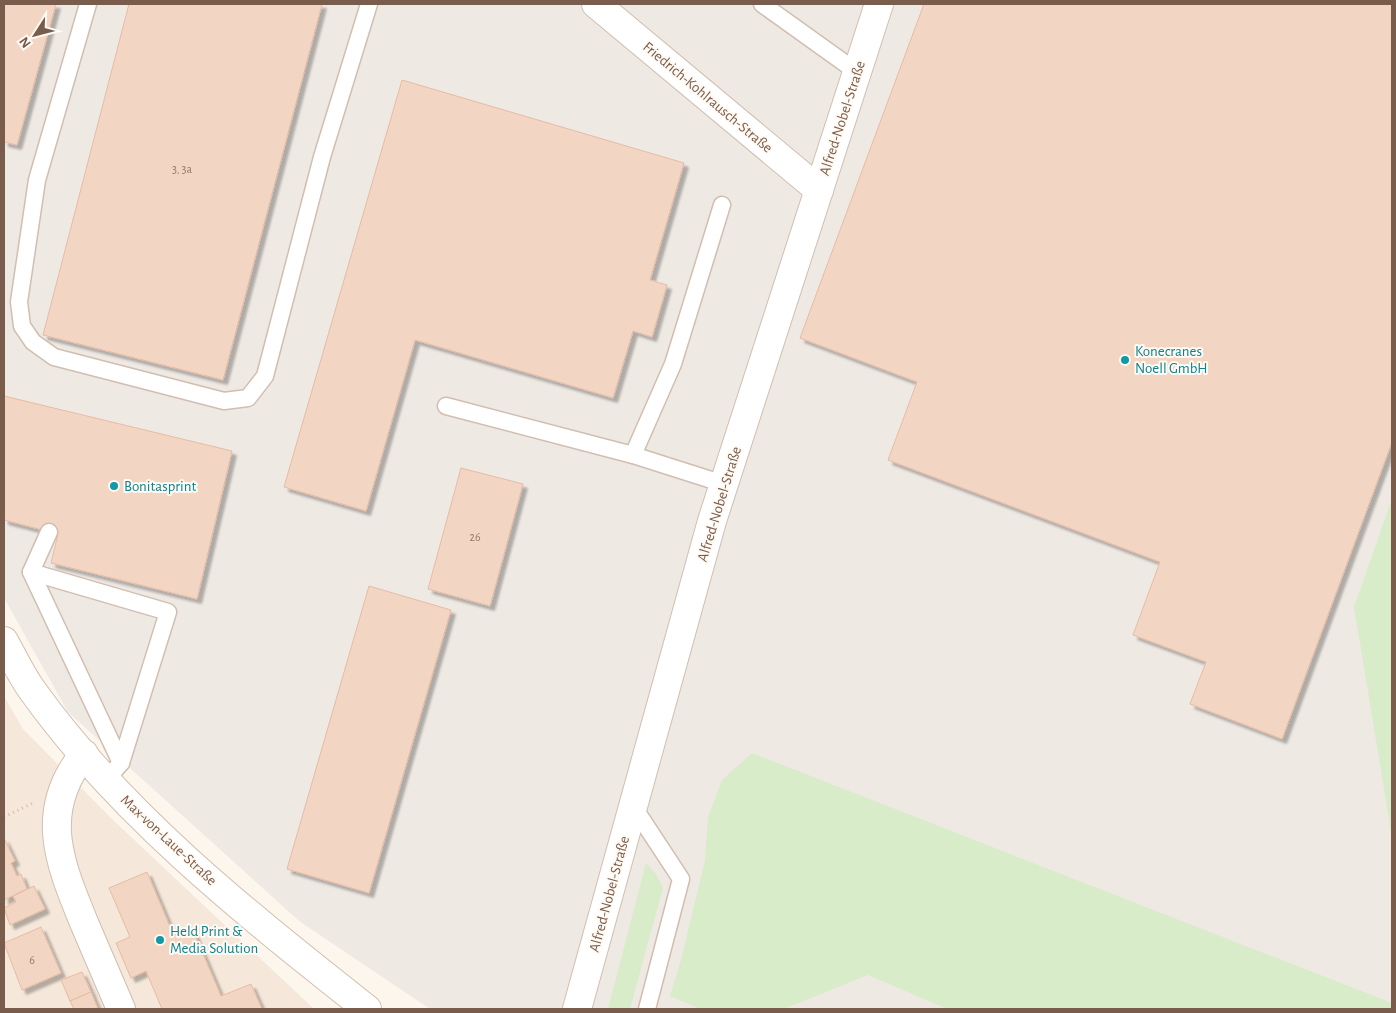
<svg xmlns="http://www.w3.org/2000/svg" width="1396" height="1013" font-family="'Alegreya Sans',sans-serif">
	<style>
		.residential { fill: #f5e8da }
		.industrial { fill: #efe9e4 }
		.green { fill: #d8ecc9 }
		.building { fill: #f3d5c3; stroke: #e6bba3; filter: url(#shadow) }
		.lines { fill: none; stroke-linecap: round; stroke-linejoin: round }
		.service-casing { stroke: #d1beb0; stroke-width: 19 }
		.minor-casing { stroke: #d1beb0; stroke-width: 30 }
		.tertiary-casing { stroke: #d1beb0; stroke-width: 30 }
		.path { stroke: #d9b8a5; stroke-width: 3; stroke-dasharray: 1 4; stroke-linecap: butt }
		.service { stroke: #fff; stroke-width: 16 }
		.minor { stroke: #fff; stroke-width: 28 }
		.tertiary { stroke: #fff; stroke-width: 28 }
		.culture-dot { fill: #0f9aa8; stroke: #fffaf3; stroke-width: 2 }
		.labels { text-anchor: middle; stroke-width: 4; stroke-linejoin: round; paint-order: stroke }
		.number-label { font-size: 12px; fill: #987a6a }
		.street-label { font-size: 15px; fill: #7a5c4d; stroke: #fffaf3 }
		.culture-label { font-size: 15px; fill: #0d838f; stroke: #fffaf3; text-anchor: start }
	</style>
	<defs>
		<filter id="shadow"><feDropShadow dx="4.5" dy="4.5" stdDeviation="1" flood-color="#0004"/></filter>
	</defs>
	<rect width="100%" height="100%" fill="#fdf6ec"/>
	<path class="residential" d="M 4,696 L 23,729 L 112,819 L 314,1009 L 4,1009 Z"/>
	<path class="industrial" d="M 4,4 L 1392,4 L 1392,1009 L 430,1009 L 299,921 L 68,712 L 4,598 Z"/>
	<g class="green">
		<path d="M 1392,499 L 1392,838 L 1354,607 Z"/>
		<path d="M 752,753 L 1392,1003 L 1392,1009 L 947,1009 L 868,975 L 784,1009 L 700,1009 L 670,996 L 681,960 L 705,860 L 708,817 L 722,780 Z"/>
		<path d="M 646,863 L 656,874 L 663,888 L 630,1009 L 608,1009 Z"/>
	</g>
	<g class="building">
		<path d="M 4,4 L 56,4 L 17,145 L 4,142 Z"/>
		<path d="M 129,4 L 322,4 L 223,380 L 43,335 Z"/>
		<path d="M 924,4 L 1392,4 L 1392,442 L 1282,739 L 1190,704 L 1206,662 L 1133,635 L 1160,562 L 888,460 L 917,382 L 800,338 Z"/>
		<path d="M 402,80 L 684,163 L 650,280 L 667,285 L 652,337 L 633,331 L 613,398 L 415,340 L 366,511 L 284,487 Z"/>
		<path d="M 4,396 L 232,451 L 197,599 L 51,563 L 58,534 L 4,520 Z"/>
		<path d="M 461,468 L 523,484 L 490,606 L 428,589 Z"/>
		<path d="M 369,586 L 451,610 L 369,893 L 287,869 Z"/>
		<path d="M 4,838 L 15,861 L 11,863 L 17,876 L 21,874 L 27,889 L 4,900 Z"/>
		<path d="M 147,872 L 174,936 L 192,928 L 221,996 L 251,984 L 262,1009 L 162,1009 L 146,971 L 131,978 L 116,943 L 130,937 L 109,888 Z"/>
		<path d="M 34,886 L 45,909 L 10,925 L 4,908 L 16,902 L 13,896 Z"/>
		<path d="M 41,927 L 61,973 L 22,990 L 4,943 Z"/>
		<path d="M 82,972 L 91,992 L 70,1001 L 61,980 Z"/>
		<path d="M 91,992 L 98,1009 L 74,1009 L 70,1001 Z"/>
	</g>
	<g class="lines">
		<g class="service-casing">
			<g id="service">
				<path d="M 88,4 L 37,180 L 19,302 L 22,326 L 33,342 L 54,357 L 224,401 L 248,398 L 265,376 L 322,157 L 369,4"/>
				<path d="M 762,4 L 857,72"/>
				<path d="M 722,205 L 673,364 L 633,455 L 724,484"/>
				<path d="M 446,406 L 633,455"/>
				<path d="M 49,532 L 31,572 L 168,612 L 121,763 L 106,780"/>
				<path d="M 31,572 L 121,763"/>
				<path d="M 633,806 L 681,879 L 647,1009"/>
			</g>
		</g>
		<g class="minor-casing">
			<g id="minor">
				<path d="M 596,4 L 819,190"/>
				<path d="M 4,641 C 13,657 21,675 32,690 C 122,816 247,914 367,1009"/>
				<path d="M 84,754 C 37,812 60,864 85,925 C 97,953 109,981 121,1009"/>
			</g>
		</g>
		<g class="tertiary-casing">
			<path id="tertiary" d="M 577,1009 L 712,521 L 879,4"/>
		</g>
		<path class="path" d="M 4,817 L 33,803"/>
		<use href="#service" class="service"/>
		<use href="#minor" class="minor"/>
		<use href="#tertiary" class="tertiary"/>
	</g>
	<g class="culture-dot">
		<circle cx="1125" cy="360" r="5"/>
		<circle cx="114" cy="486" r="5"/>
		<circle cx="160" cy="940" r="5"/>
	</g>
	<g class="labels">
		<g class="number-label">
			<text x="182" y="173">3, 3a</text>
			<text x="475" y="541">26</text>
			<text x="32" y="964">6</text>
		</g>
		<g class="street-label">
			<text transform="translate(708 97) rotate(40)" y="5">Friedrich-Kohlrausch-Straße</text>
			<text transform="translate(842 118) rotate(-72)" y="5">Alfred-Nobel-Straße</text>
			<text transform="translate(719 504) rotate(-73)" y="5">Alfred-Nobel-Straße</text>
			<text transform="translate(169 840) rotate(43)" y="5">Max-von-Laue-Straße</text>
			<text transform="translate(609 894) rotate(-75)" y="5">Alfred-Nobel-Straße</text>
		</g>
		<g class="culture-label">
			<text x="1135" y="356">Konecranes<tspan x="1135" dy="17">Noell GmbH</tspan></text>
			<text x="124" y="491">Bonitasprint</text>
			<text x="170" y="936">Held Print &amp;<tspan x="170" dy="17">Media Solution</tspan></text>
		</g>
	</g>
	<rect width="1396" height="1013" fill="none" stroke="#7a5c4d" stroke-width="10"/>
	<g transform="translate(35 35) rotate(234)" stroke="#fffaf3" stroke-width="4" paint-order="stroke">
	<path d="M0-4L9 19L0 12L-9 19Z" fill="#7a5c4d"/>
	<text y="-8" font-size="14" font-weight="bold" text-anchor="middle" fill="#7a5c4d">N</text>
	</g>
</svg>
